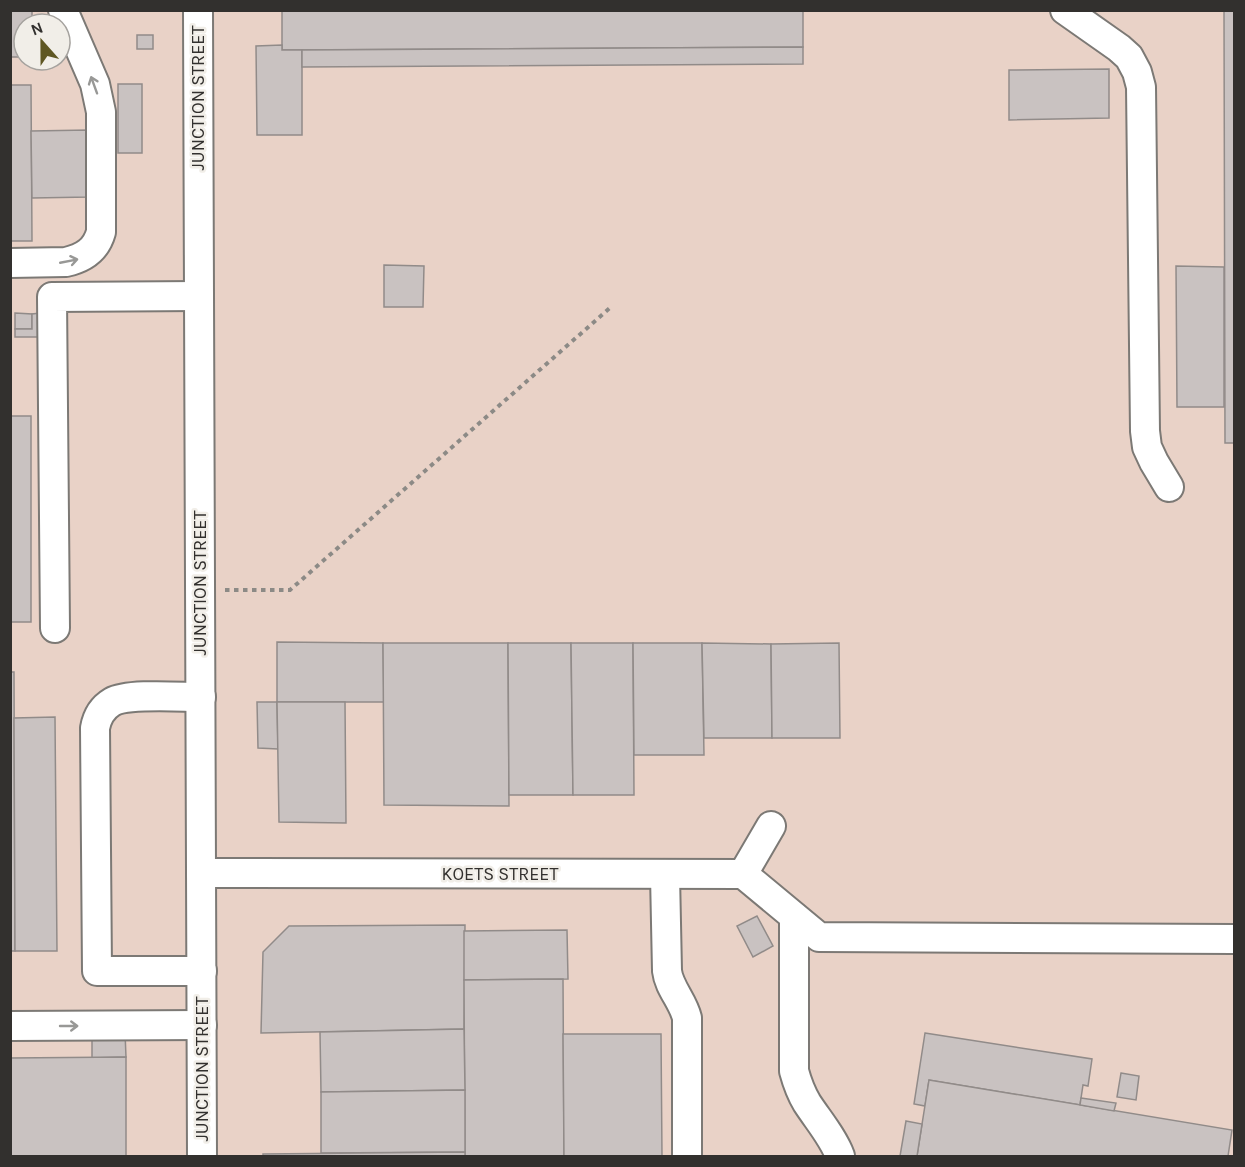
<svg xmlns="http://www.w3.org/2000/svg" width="1245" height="1167" font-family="Karla,sans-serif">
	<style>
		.industrial { fill: #e9d2c7; fill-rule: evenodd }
		.building { fill: #c9c2c1; stroke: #918b89; stroke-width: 1.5 }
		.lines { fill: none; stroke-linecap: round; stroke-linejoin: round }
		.minor-casing { stroke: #7c7975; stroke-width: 32 }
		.path { stroke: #8c8a86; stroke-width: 4; stroke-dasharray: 4.5 4.5; stroke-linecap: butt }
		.minor { stroke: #fff; stroke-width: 28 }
		.oneway { stroke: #989896 }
		.labels { text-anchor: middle; stroke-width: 5; stroke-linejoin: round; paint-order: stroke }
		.street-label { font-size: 18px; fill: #32302e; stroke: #f1eee8 }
	</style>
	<rect width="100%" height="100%" fill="#e4e1db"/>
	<path class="industrial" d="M 10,11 L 1234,11 L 1234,1156 L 11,1156 ZM 24,24 L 60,24 L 60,60 L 24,60 Z"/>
	<g class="building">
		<path d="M 10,10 L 32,10 L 32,24 L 24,24 L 24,57 L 10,57 Z"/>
		<path d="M 282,10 L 803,10 L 803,47 L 282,50 Z"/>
		<path d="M 1224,10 L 1234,10 L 1234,443 L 1225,443 Z"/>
		<rect x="137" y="35" width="16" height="14"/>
		<path d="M 282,45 L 282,50 L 302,50 L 302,135 L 257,135 L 256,46 Z"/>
		<path d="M 803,47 L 803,64 L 302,67 L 302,50 Z"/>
		<path d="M 1109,69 L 1109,118 L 1009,120 L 1009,70 Z"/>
		<rect x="118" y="84" width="24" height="69"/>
		<path d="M 10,85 L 31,85 L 32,241 L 10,241 Z"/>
		<path d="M 89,130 L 90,197 L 32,198 L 31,131 Z"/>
		<path d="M 384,265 L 424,266 L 423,307 L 384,307 Z"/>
		<path d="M 1176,266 L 1224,267 L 1224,407 L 1177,407 Z"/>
		<path d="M 15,313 L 32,314 L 32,329 L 15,329 Z"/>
		<path d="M 40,313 L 40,337 L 15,337 L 15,329 L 32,329 L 32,314 Z"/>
		<rect x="10" y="416" width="21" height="206"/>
		<path d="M 277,642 L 383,643 L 384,702 L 277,702 Z"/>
		<path d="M 383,643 L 508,643 L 509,806 L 384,805 Z"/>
		<path d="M 508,643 L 571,643 L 573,795 L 509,795 Z"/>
		<path d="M 571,643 L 633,643 L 634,795 L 573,795 Z"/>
		<path d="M 633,643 L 702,643 L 704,755 L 634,755 Z"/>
		<path d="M 702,643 L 771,644 L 772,738 L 704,738 Z"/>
		<path d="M 839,643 L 840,738 L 772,738 L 771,644 Z"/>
		<path d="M 10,672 L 14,672 L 15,951 L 10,951 Z"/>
		<path d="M 257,702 L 277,702 L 278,749 L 258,748 Z"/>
		<path d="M 277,702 L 345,702 L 346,823 L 279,822 Z"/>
		<path d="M 55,717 L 57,951 L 15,951 L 14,718 Z"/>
		<path d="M 757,916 L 773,946 L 753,957 L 737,926 Z"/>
		<path d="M 465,925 L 464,1029 L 261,1033 L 263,952 L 289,926 Z"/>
		<path d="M 567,930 L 568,979 L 464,980 L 464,931 Z"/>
		<path d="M 563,979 L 564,1156 L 465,1156 L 464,980 Z"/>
		<path d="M 464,1029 L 465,1090 L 321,1092 L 320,1032 Z"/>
		<path d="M 92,1032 L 125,1032 L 126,1057 L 92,1058 Z"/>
		<path d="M 925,1033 L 1092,1059 L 1088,1086 L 1083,1085 L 1080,1105 L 929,1080 L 925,1106 L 914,1104 Z"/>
		<path d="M 563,1034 L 661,1034 L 662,1156 L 564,1156 Z"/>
		<path d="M 126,1057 L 126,1156 L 10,1156 L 10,1058 Z"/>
		<path d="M 1121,1073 L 1139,1076 L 1136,1100 L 1117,1097 Z"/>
		<path d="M 929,1080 L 1232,1130 L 1228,1156 L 917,1156 Z"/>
		<path d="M 465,1090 L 465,1152 L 321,1153 L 321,1092 Z"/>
		<path d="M 1081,1098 L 1116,1103 L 1114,1111 L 1080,1105 Z"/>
		<path d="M 906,1121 L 922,1124 L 917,1156 L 900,1156 Z"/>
		<path d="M 465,1152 L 465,1156 L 263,1156 L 263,1154 Z"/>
	</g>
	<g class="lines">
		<g class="minor-casing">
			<g id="minor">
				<path d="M 198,10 L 202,1156"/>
				<path d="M 1065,10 L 1119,48 L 1129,57 L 1137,72 L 1141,87 L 1145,431 L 1147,447 L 1154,462 L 1169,487"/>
				<path d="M 10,263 L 66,262 C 84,258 96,250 101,232 L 101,112 L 95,84 L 63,10"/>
				<path d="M 55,628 L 52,297 L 199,296"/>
				<path d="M 201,697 C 180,697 128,693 112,702 C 102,708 97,717 95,728 L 97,971 L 202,971"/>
				<path d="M 201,873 L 743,874"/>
				<path d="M 743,874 L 819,937 L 1234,939"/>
				<path d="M 743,874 L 771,826"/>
				<path d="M 665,875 L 667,971 C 669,988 683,1001 687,1018 L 687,1156"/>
				<path d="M 794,917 L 794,1071 C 797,1082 801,1093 807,1103 C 818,1120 833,1137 840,1156"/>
				<path d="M 10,1026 L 202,1025"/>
			</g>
		</g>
		<path class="path" d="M 225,590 L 290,590 L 611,307"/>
		<use href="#minor" class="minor"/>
	</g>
	<defs><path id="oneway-shaft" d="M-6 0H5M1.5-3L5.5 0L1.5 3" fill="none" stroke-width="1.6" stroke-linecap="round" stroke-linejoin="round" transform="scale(1.5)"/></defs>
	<g class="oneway">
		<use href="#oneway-shaft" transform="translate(94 85) rotate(-110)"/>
		<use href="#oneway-shaft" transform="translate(69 261) rotate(-11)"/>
		<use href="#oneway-shaft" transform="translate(69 1026)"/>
	</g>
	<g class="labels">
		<g class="street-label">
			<text transform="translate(198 98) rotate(-90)" y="6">JUNCTION STREET</text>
			<text transform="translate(200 583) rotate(-90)" y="6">JUNCTION STREET</text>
			<text x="500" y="880">KOETS STREET</text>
			<text transform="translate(202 1069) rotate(-90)" y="6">JUNCTION STREET</text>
		</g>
	</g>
	<rect width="1245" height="1167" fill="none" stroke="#32302e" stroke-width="24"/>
	<g transform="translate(42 42) rotate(339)"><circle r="28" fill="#f1eee8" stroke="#a5a29e" stroke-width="1.5"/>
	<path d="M0-4.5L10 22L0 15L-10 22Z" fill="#5f5723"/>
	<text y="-9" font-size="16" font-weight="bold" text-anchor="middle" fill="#32302e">N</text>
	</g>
</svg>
